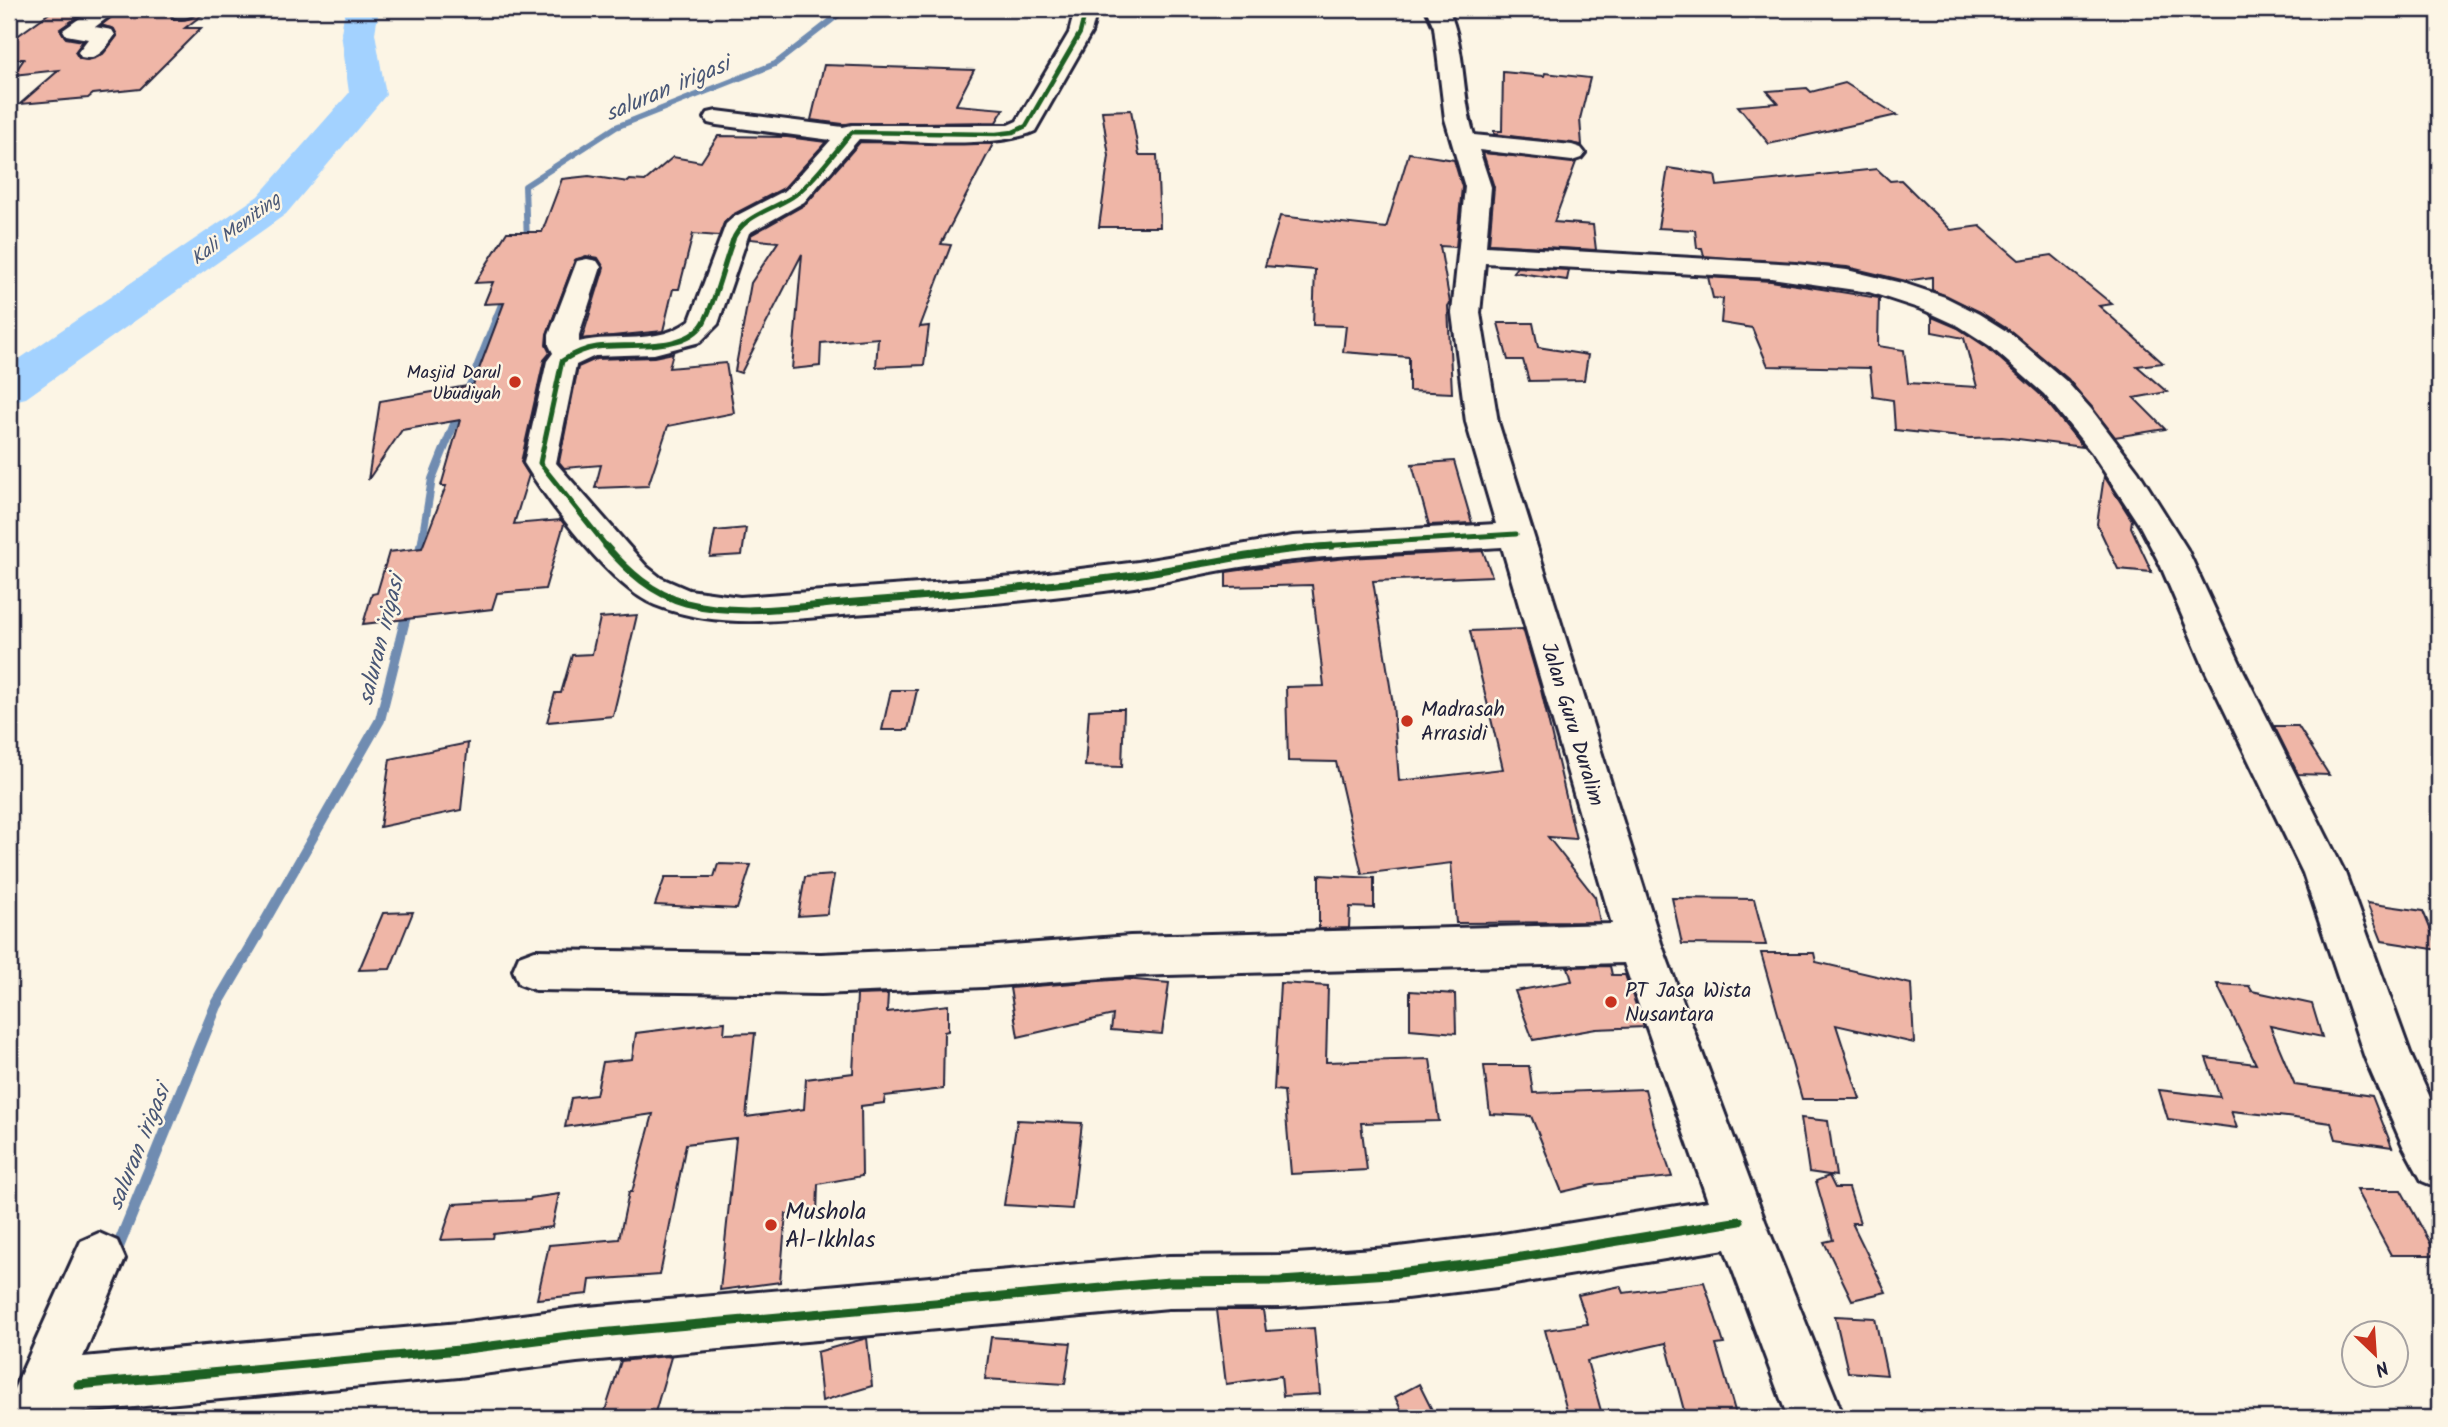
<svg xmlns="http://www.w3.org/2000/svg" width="2448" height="1427" font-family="Kalam,sans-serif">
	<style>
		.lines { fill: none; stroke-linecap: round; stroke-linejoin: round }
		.stream-far3 { stroke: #6f8cb1; stroke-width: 6 }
		.stream-far2 { stroke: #6f8cb1; stroke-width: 8 }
		.stream-far1 { stroke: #6f8cb1; stroke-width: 10 }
		.stream { stroke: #6f8cb1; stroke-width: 12 }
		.river { fill: #a3d2ff; fill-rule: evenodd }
		.building { fill: #efb6a7; stroke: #22223b; stroke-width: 2 }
		.minor-casing { stroke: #22223b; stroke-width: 6 }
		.minor { fill: #fcf5e5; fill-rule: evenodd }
		.cycleway-far3-casing { stroke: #fcf5e5; stroke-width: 7 }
		.cycleway-far2-casing { stroke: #fcf5e5; stroke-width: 9 }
		.cycleway-far1-casing { stroke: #fcf5e5; stroke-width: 11 }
		.cycleway-casing { stroke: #fcf5e5; stroke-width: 13 }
		.cycleway-far3 { stroke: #1b5e20; stroke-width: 4.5 }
		.cycleway-far2 { stroke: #1b5e20; stroke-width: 5 }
		.cycleway-far1 { stroke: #1b5e20; stroke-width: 7 }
		.cycleway { stroke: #1b5e20; stroke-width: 9 }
		.poi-dot { fill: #c8321e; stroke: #fcf5e5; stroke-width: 2.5 }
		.labels { text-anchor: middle; stroke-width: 5; stroke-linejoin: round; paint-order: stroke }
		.far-poi-label { font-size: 18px; fill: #22223b; stroke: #fcf5e5; text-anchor: end }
		.far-water-label { font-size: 19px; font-style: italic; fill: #495776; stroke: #fcf5e5 }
		.poi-label { font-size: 21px; fill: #22223b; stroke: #fcf5e5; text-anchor: start }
		.street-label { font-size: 21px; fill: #22223b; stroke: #fcf5e5 }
		.water-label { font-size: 23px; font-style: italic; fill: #495776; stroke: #fcf5e5 }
		.near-poi-label { font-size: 24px; fill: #22223b; stroke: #fcf5e5; text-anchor: start }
	</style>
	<rect width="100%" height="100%" fill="#fcf5e5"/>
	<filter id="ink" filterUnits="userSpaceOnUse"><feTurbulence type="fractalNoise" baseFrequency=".0143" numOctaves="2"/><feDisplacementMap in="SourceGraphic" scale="14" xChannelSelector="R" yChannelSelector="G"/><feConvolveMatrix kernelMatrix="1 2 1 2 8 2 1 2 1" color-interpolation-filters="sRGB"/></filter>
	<g filter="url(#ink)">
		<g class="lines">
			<path class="stream-far3" d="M 527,242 L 525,186 L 616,127 L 775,64 L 846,9"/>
			<g class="stream-far2">
				<path d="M 466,395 L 507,292"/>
				<path d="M 421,547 L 432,479 L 460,409"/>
			</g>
			<g class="stream-far1">
				<path d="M 419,559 L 421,546"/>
				<path d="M 257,935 L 380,720 L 408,608"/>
			</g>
			<path class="stream" d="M 114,1257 L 216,1006 L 258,934"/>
			<path class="river" d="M 345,9 L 379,9 L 375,33 L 386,95 L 286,214 L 26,398 L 9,402 L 9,366 L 258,196 L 349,93 L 341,33 Z"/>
		</g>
		<g class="building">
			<path d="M 55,9 L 89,9 L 60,29 L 66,38 L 83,41 L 75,52 L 79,58 L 87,60 L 103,54 L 117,36 L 114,29 L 101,25 L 121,9 L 170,9 L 172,18 L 181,20 L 191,18 L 200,9 L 210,9 L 185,28 L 201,28 L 140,89 L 93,94 L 88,98 L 20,104 L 59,70 L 13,75 L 24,59 L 9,59 L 9,42 Z"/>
			<path d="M 824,65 L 974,70 L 956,105 L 1004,109 L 996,122 L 843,124 L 811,120 Z"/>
			<path d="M 1503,72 L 1544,76 L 1545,73 L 1590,78 L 1580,119 L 1582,145 L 1494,134 L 1494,131 L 1502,131 Z"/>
			<path d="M 1845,83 L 1897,115 L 1769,144 L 1738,106 L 1778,103 L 1767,91 L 1807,88 L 1811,92 Z"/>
			<path d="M 1131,110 L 1139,155 L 1157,155 L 1160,227 L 1099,227 L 1109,156 L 1102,111 Z"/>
			<path d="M 718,136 L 787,137 L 826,142 L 784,188 L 732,215 L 724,223 L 719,236 L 693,234 L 679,289 L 673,289 L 663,331 L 582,339 L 604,268 L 598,258 L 586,256 L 575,260 L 547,334 L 546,345 L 550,353 L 544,360 L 521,462 L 529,475 L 514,524 L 561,520 L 564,524 L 545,589 L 497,593 L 492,609 L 363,624 L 372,594 L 377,593 L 389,552 L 422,548 L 446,486 L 441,486 L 460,420 L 402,430 L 368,480 L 380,401 L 473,385 L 504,303 L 484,304 L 493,282 L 475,283 L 507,232 L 542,232 L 562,179 L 589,176 L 628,182 L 630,180 L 645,181 L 673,157 L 701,162 Z"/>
			<path d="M 860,142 L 993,144 L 941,244 L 951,245 L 920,327 L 929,326 L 924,365 L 876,367 L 878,338 L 821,343 L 820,366 L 792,369 L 802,254 L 741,373 L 735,371 L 751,283 L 778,242 L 750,239 L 751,235 L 806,204 Z"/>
			<path d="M 1409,153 L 1454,160 L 1462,187 L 1456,247 L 1440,246 L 1450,303 L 1448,306 L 1452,393 L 1409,391 L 1409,357 L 1343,352 L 1346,326 L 1313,325 L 1315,270 L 1265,266 L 1280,216 L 1386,228 Z"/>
			<path d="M 1483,153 L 1576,162 L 1554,222 L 1593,225 L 1596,250 L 1489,244 L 1494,187 Z"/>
			<path d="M 1668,168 L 1715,175 L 1717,186 L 1877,169 L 1890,181 L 1901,180 L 1951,230 L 1980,226 L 2019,260 L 2052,255 L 2112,304 L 2099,306 L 2163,363 L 2137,366 L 2167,392 L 2134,398 L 2165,429 L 2115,437 L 2068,379 L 2012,332 L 1980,312 L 1932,290 L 1932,277 L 1906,281 L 1847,267 L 1704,256 L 1702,248 L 1697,248 L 1695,230 L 1658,228 Z"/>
			<path d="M 1517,267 L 1569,270 L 1567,280 L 1513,272 Z"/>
			<path d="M 1708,277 L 1771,281 L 1879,298 L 1878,346 L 1904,350 L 1908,383 L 1977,387 L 1964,338 L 1932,332 L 1932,317 L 1958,328 L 1988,348 L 2042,396 L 2083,447 L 2002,437 L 1970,438 L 1895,430 L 1893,400 L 1873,397 L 1870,368 L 1768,366 L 1752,328 L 1721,323 L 1723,299 L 1713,298 Z"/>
			<path d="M 1498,323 L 1533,323 L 1538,347 L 1588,355 L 1584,380 L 1529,381 L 1523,360 L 1508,360 Z"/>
			<path d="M 673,353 L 669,368 L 726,363 L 734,413 L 668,426 L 648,486 L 595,488 L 601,465 L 564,468 L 559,462 L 578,367 L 596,359 L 654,357 Z"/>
			<path d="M 1454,461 L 1472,523 L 1429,525 L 1412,464 Z"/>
			<path d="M 2104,476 L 2132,520 L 2131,527 L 2152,572 L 2118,569 L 2097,524 Z"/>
			<path d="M 746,528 L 742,555 L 710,557 L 715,531 Z"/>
			<path d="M 1483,551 L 1492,576 L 1373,581 L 1393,704 L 1399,781 L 1503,769 L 1470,631 L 1523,629 L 1541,690 L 1576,839 L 1548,837 L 1595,897 L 1600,922 L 1456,923 L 1451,863 L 1362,874 L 1336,762 L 1288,761 L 1286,687 L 1324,686 L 1312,585 L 1226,587 L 1226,572 L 1254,568 L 1347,558 Z"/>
			<path d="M 637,615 L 613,716 L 547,722 L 555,693 L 561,693 L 572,655 L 592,654 L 600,618 Z"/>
			<path d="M 891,690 L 917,690 L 908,730 L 882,730 Z"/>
			<path d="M 1107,709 L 1124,709 L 1122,767 L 1085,766 L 1089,710 Z"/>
			<path d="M 2274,726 L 2298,726 L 2329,775 L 2298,774 Z"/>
			<path d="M 468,743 L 461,810 L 380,827 L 390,759 Z"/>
			<path d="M 718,864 L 751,865 L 737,909 L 655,905 L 665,877 L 714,877 Z"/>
			<path d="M 834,875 L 827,914 L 798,916 L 805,877 Z"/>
			<path d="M 1319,875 L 1374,878 L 1374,908 L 1350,907 L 1349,928 L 1319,929 Z"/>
			<path d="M 1672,898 L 1754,899 L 1766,945 L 1682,944 Z"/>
			<path d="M 2367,903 L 2423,911 L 2439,950 L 2382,941 Z"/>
			<path d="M 413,912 L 390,969 L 359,970 L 383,913 Z"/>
			<path d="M 1761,953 L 1814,953 L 1816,962 L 1911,984 L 1914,1043 L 1836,1025 L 1860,1099 L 1802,1099 Z"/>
			<path d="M 1610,966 L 1612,975 L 1625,975 L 1644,1027 L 1596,1029 L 1533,1040 L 1515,991 L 1572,981 L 1568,967 Z"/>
			<path d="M 1124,979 L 1169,983 L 1162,1034 L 1111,1030 L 1113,1015 L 1018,1037 L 1010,988 Z"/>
			<path d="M 1280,983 L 1328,986 L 1326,1062 L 1430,1059 L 1439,1121 L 1361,1123 L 1367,1170 L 1291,1174 L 1284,1091 L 1274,1090 Z"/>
			<path d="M 2217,984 L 2249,986 L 2252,991 L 2312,1004 L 2322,1037 L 2270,1026 L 2295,1085 L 2372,1096 L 2392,1147 L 2336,1139 L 2331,1123 L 2287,1117 L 2231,1111 L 2237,1128 L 2168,1119 L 2159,1090 L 2220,1097 L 2206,1058 L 2256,1064 Z"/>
			<path d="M 1410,991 L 1455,994 L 1456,1033 L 1410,1029 Z"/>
			<path d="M 888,994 L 887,1012 L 948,1005 L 948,1031 L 944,1032 L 943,1089 L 885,1096 L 884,1103 L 861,1106 L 862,1176 L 818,1184 L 817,1214 L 786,1214 L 780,1282 L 720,1290 L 736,1138 L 686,1144 L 660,1275 L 590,1280 L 588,1294 L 537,1299 L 549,1245 L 619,1239 L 629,1192 L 632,1192 L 653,1114 L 565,1127 L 571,1098 L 596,1095 L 603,1062 L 632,1059 L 636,1033 L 725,1022 L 724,1034 L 755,1033 L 746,1117 L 804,1109 L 806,1079 L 853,1073 L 857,995 Z"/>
			<path d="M 1484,1066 L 1529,1066 L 1533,1093 L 1645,1089 L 1654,1125 L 1672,1177 L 1592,1185 L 1562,1192 L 1531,1116 L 1490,1114 Z"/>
			<path d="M 1801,1118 L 1828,1121 L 1836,1176 L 1809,1172 Z"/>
			<path d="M 1017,1120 L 1082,1123 L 1072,1209 L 1004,1205 Z"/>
			<path d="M 1829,1176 L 1835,1188 L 1849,1188 L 1860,1223 L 1852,1223 L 1886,1292 L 1852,1300 L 1824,1242 L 1833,1240 L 1816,1181 Z"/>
			<path d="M 2356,1190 L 2401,1190 L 2437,1255 L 2391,1255 Z"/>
			<path d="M 559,1194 L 552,1227 L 494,1234 L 493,1238 L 441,1240 L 453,1204 L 530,1200 L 531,1198 Z"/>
			<path d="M 1704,1282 L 1724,1344 L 1716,1345 L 1737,1418 L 1686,1418 L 1666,1343 L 1587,1361 L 1603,1418 L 1569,1418 L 1545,1330 L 1588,1324 L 1578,1295 L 1621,1286 L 1624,1293 Z"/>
			<path d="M 1217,1310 L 1263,1310 L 1266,1331 L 1314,1328 L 1320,1394 L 1283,1396 L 1281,1376 L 1226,1384 Z"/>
			<path d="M 1835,1316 L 1875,1318 L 1887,1375 L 1848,1372 Z"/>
			<path d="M 991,1337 L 1071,1343 L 1065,1384 L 985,1379 Z"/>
			<path d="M 867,1338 L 872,1386 L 822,1401 L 817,1352 Z"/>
			<path d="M 666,1356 L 671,1357 L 654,1416 L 604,1414 L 621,1361 Z"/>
			<path d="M 1419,1384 L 1436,1418 L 1405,1418 L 1395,1397 Z"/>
		</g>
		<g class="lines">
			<g class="minor-casing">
				<g id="minor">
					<path d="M 93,9 L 119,9 L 95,27 L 112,30 L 115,35 C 106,48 98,61 81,57 L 78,52 L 88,39 L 66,35 L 63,30 Z"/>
					<path d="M 173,9 L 197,9 C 191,18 184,19 174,17 L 171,12 Z"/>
					<path d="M 1075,9 L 1097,9 L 1091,33 L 1035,131 C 995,150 905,140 859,139 L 804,202 L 749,233 L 718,324 L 700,342 L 654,354 L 595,356 L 576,365 L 556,463 L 646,566 L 661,578 L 689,590 L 740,597 L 1015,577 L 1138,562 L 1293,536 L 1496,524 L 1466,422 L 1452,313 L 1465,187 L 1445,119 L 1434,27 L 1426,9 L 1448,9 C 1466,48 1461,94 1474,135 L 1572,145 L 1581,148 L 1585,153 L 1581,158 L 1572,161 L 1479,150 L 1491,187 L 1486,246 L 1796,264 L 1847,270 L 1906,284 L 1945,297 L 1979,314 L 2011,334 L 2066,381 L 2091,409 L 2138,471 L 2187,549 L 2244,672 L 2345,873 L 2412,1058 L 2439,1117 L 2439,1188 L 2422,1181 L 2403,1146 L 2365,1058 L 2303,873 L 2206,672 L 2160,564 L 2140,526 L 2092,453 L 2044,394 L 1990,346 L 1959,326 L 1924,310 L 1869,292 L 1771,278 L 1485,263 L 1480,313 L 1498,422 L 1661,943 L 1765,1221 L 1844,1418 L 1788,1418 L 1725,1249 L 1497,1287 L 1390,1300 L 1280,1307 L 1169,1308 L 577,1362 L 459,1377 L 59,1414 L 57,1418 L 9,1418 L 9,1400 L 81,1241 L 99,1233 L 117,1241 L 125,1259 L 83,1357 L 459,1323 L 577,1308 L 1169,1256 L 1280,1255 L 1390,1248 L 1497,1235 L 1708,1201 L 1624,963 L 1130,976 L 984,987 L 821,994 L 535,990 L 519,984 L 513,970 L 519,956 L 535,950 L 821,954 L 984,947 L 1130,936 L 1612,924 L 1502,547 C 1420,552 1336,553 1254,565 C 1214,570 1174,581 1134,587 C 1041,600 948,608 854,614 C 788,619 720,631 655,605 C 612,588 549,503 524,463 L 547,361 L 553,353 L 549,345 L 549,335 L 577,261 L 587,259 L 597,261 L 601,267 L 579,335 L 579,342 C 615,333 659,346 690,320 L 726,224 L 734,217 L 786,190 L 831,140 L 717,125 L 708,123 L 705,118 L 708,113 L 717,111 L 843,127 L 852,125 L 1008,125 L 1017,121 L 1069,33 Z"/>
				</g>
			</g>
			<use href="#minor" class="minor"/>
			<g class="cycleway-far3-casing">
				<path id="cycleway-far3" d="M 732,242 C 741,216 770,211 792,197 C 810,186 837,149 852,132 L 996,134 L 1013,132 L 1026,126 L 1080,33 L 1086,9"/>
			</g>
			<g class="cycleway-far2-casing">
				<g id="cycleway-far2">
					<path d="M 607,547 L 540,463 L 562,361 C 573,354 583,349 597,347 C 626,343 687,353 704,322 C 717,297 723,266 733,240"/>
					<path d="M 1305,547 L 1516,534"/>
				</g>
			</g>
			<g class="cycleway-far1-casing">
				<path id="cycleway-far1" d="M 606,546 C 628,571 652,594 686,603 C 741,617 800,606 855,602 C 948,595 1041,587 1134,575 C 1201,565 1264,550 1332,546"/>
			</g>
			<g class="cycleway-casing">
				<path id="cycleway" d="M 78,1385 L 459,1350 L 577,1335 L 1169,1282 L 1280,1281 L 1390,1274 L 1497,1261 L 1740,1221"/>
			</g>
			<use href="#cycleway-far3" class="cycleway-far3"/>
			<use href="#cycleway-far2" class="cycleway-far2"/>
			<use href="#cycleway-far1" class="cycleway-far1"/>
			<use href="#cycleway" class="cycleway"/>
		</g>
	</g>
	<g class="poi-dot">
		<circle cx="515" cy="382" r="7"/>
		<circle cx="1407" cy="721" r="7"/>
		<circle cx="1611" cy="1002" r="7"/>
		<circle cx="771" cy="1225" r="7"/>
	</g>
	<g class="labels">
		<g class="far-poi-label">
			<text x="501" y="378">Masjid Darul<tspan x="501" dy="21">Ubudiyah</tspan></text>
		</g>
		<g class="far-water-label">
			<text transform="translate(235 228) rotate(-37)" y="7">Kali Meniting</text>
		</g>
		<g class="poi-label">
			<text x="1421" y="716">Madrasah<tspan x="1421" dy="24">Arrasidi</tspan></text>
			<text x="1625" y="997">PT Jasa Wista<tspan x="1625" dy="24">Nusantara</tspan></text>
		</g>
		<g class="street-label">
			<text transform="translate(1573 724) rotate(73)" y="7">Jalan Guru Duralim</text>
		</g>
		<g class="water-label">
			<text transform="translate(667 88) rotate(-23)" y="8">saluran irigasi</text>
			<text transform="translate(380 640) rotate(-76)" y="8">saluran irigasi</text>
			<text transform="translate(138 1147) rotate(-68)" y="8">saluran irigasi</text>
		</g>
		<g class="near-poi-label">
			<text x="785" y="1219">Mushola<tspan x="785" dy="28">Al-Ikhlas</tspan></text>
		</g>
	</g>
	<rect width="2448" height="1427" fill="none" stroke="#fcf5e5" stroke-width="35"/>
	<rect x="18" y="18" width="2413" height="1392" fill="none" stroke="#22223b" stroke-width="2.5" filter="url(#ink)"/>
	<g transform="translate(2375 1354) rotate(155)"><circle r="33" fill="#fcf5e5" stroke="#a5a1a1" stroke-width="2"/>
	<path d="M0-5L12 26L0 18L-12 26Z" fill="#c8321e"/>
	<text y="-10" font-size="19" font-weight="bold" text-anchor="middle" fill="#22223b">N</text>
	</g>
</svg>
